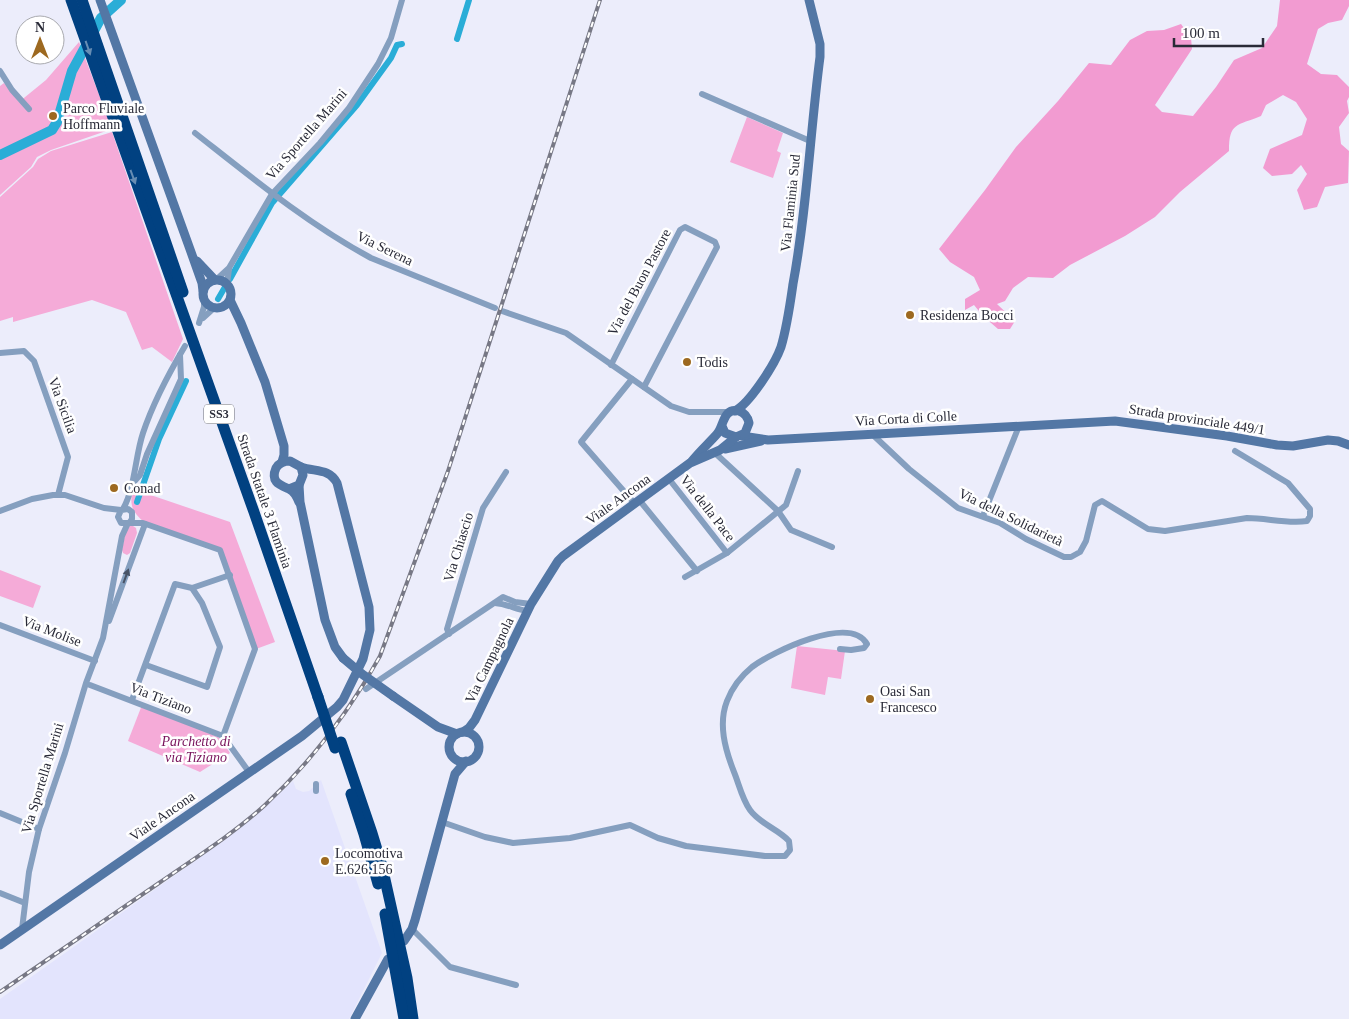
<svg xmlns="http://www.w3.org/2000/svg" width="1349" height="1019" font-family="Georgia,serif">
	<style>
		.built { fill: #e3e4fd }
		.green { fill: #f5abd8 }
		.forest { fill: #f29bd1 }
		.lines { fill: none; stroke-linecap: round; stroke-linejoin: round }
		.canal { stroke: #2aadd7; stroke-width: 6 }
		.river { stroke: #2aadd7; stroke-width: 10 }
		.street { stroke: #859fbf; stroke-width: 6 }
		.secondary { stroke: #5377a5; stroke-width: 9 }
		.highway { stroke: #014181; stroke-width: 11 }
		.rail-casing { stroke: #777885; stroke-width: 4 }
		.rail { stroke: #fff; stroke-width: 2; stroke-dasharray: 5.5; stroke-linecap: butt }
		.secondary-bridge { stroke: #5377a5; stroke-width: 9 }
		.highway-bridge { stroke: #014181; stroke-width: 11 }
		.oneway { fill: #678db3 }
		.oneway2 { fill: #495367 }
		.poi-dot { fill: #9d6920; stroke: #fff; stroke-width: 2 }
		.labels { text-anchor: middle; stroke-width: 5; stroke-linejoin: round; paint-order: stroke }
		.shield { fill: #fff; stroke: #696a73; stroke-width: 1 }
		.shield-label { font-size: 12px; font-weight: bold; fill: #292a37 }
		.poi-label { font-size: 14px; fill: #292a37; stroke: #fff; text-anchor: start }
		.street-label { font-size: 14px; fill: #292a37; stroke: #fff }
		.park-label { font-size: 14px; font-style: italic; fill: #78135c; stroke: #fff }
	</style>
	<rect width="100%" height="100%" fill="#ecedfb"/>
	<path class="built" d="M 321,780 L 382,953 L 349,1019 L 0,1019 L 0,999 L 229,837 L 266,806 L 293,781 L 296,789 L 303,792 L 309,791 Z"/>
	<g class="green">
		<path d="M 79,42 L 112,129 L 51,150 L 37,157 L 31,167 L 0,195 L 0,86 L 4,83 L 19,102 L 46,80 Z"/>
		<path d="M 747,117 L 783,133 L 777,151 L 781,153 L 773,178 L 730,162 Z"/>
		<path d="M 112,132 L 183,339 L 172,362 L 152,347 L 142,350 L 126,312 L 92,300 L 13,322 L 13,317 L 0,321 L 0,197 L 33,167 L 38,159 L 51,151 Z"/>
		<path d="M 133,489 L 230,522 L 275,642 L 256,649 L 221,550 L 144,522 C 132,512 129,504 133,489 Z"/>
		<path d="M 128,526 L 133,526 L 136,528 L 137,533 L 130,553 L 127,555 L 123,553 L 122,550 L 126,529 Z"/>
		<path d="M 0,570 L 41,586 L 33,608 L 0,596 Z"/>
		<path d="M 797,646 L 845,651 L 841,679 L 828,677 L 825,695 L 791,688 Z"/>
		<path d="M 142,705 L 220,738 L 230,753 L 200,772 L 128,741 Z"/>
	</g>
	<path class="forest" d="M 1280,0 L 1349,0 L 1349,6 L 1342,20 L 1328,23 L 1318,29 L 1307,64 L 1321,74 L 1337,75 L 1349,87 L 1349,97 L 1347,101 L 1349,113 L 1339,127 L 1341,144 L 1349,151 L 1348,183 L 1325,187 L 1317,207 L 1304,210 L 1297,190 L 1307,174 L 1301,165 L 1292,174 L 1272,176 L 1263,168 L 1270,149 L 1302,135 L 1307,119 L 1296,102 L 1283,95 L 1266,105 L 1261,116 C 1237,126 1229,122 1229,151 L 1180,192 L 1155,217 L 1125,236 L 1070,265 L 1053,278 L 1028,277 L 1013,288 L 1005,301 L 997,304 L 1015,321 L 1010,329 L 998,329 L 983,316 L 974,305 L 965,310 L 965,299 L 980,290 L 974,277 L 950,262 L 939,249 L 985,190 L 1016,147 L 1058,101 L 1089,63 L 1111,65 L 1130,40 L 1147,31 L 1164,30 L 1181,24 L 1191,38 L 1192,49 L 1155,105 L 1162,112 L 1193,116 L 1216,87 L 1234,60 L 1262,48 L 1277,26 Z"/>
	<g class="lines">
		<g class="canal">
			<path d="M 457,39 L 469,0"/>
			<path d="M 230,279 L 272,203 L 357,105 L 391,58 L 397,45 L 402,44"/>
			<path d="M 218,299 L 225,287"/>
			<path d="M 137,502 L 159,439 L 186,381"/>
		</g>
		<path class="river" d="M 0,155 L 52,130 L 57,122 L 72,71 L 101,18 L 121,0"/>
		<g class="street">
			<path d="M 0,71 L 12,90 L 29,109"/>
			<path d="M 702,94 L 810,141"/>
			<path d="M 195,133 C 251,177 308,224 371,258 L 495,308"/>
			<path d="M 217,279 L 229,268 L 272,194 L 320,143 L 349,108 L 378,64 L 391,38 L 402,0"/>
			<path d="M 227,284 L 229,269"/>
			<path d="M 502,311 L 566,333 L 671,406 L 689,412 L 731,412"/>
			<path d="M 203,318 L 214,308"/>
			<path d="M 199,323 L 204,307 L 204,300"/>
			<path d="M 0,353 L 24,351 L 34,361 L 68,457 L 58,495"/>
			<path d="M 611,365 L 680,230 L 685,227 L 715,242 L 717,247 L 644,387"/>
			<path d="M 632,379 L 581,442 L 635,504"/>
			<path d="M 872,434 L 909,469 L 958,508 L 1000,523 L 1026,539 L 1064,557 L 1071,557 L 1080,552 L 1086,541 L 1095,505 L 1102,501 L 1148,529 L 1165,531 L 1247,518 C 1267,518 1287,524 1307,521 L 1310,516 L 1310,509 L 1288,483 L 1235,451"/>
			<path d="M 715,453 L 778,511 L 791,530 L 832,547"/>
			<path d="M 669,479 L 727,553"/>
			<path d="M 132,484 L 140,475 L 147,454 L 181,379 L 180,355"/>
			<path d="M 640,501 L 697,571"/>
			<path d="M 123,509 C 135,488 135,457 143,433 C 153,403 169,373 185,346"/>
			<path d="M 0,511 L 32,499 L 53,495 L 65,495 L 104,508 L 121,510"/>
			<path d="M 983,516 L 1019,426"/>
			<path d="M 130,522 L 132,519 L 132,512 L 128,509 L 121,510 L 118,517 L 121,523 L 143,523 L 220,550 L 255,649 L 223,736 L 249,772"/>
			<path d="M 685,577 L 727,553 L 786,505 L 798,471"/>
			<path d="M 192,588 L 230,575"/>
			<path d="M 495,603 C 507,604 515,609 527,611"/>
			<path d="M 109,621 L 145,524"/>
			<path d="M 0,625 L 95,661"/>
			<path d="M 449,634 L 447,629 L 483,508 L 506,472"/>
			<path d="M 90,685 L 223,736"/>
			<path d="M 366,689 L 503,597 L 515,602 L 531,604"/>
			<path d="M 132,700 L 175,584 L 192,588 L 202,603 L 220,647 L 207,687 L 146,665"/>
			<path d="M 316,791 L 316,784"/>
			<path d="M 0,813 L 39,829"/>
			<path d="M 442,822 L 485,837 L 513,843 L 570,838 L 630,825 L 658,838 L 686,846 L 765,856 L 785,856 L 790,850 L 789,841 C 778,829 760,824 750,810 C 742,799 739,784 734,772 C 725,749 718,724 727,701 C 732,688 741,676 752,667 C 772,652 850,614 867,644 L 864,648 L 851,650 L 840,649"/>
			<path d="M 0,893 L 25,903"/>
			<path d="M 22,929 L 29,872 L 39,829 L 65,753 L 86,683 L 103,638 L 122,536 L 128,523"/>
			<path d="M 412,929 L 450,967 L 516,985"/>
		</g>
		<g class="secondary">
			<path d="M 100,0 L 191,252 L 202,283 L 203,291"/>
			<path d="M 197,261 L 214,279"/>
			<circle cx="217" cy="294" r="14"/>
			<path d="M 230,300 L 241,323 L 265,382 L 284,446 L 284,455 L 282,462"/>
			<path d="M 735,411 C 750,403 775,364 781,347 C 787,327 790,305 793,284 C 807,209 810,133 820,57 L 820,44 L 809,0"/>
			<path d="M 742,436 L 768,440 L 1115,421 L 1227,436 L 1277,445 L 1293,446 L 1328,440 L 1338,441 L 1349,445"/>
			<path d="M 725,449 L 761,441"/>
			<path d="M 692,461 C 700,451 709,443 717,434 C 724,426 723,407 739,411 C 745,413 748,418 749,423 L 745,433 L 736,437 L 725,433 L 722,426"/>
			<path d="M 299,485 L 300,502 L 325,620 L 335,647 L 343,658"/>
			<path d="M 289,489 L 299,485 L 303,475 L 301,467 L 290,461 C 284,461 279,463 276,468 C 270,482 280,485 289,489 C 294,491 297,497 299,502"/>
			<path d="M 393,696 L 438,727 L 457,734"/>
			<path d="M 463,732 L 469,728 L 475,720 L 531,604 L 558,561 L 563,556 L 690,463 L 720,450 L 736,437"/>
			<circle cx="464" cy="747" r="15"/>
			<path d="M 404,941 L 412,929 L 415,920 L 455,774 L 466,761"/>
			<path d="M 0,945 L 302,736 L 337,707 L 343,700 L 363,659 L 370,630 L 369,607 L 337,483 C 329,468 315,472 301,467"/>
			<path d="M 355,1019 L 388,959"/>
		</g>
		<g class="highway">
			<path d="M 71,0 L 254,512 L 318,697"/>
			<path d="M 82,0 L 183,292"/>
			<path d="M 341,742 L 372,833 L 382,866 L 407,978 L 413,1019"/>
			<path d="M 351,794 L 364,834 L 378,884"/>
			<path d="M 385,914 L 404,1019"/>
		</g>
		<g class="rail-casing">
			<path id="rail" d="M 0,992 C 53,956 106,919 159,883 C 195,858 233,834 265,805 C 312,761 349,712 380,656 L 448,471 L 600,0"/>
		</g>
		<use href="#rail" class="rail"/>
		<path class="secondary-bridge" d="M 343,658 L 362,674 L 393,696"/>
		<path class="highway-bridge" d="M 318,697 L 335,748"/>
	</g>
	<defs><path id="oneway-solid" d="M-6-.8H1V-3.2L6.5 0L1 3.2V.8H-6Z" transform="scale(1.25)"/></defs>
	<g class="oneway">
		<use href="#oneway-solid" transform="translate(88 48) rotate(71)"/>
		<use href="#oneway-solid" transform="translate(133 177) rotate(70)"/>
	</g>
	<use class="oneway2" href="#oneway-solid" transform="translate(126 576) rotate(-70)"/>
	<g class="poi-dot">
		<circle cx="53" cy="116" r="5"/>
		<circle cx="910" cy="315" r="5"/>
		<circle cx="687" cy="362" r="5"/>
		<circle cx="114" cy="488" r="5"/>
		<circle cx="870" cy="699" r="5"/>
		<circle cx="325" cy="861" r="5"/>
	</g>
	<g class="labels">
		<rect class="shield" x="204" y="404.5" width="30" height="19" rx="4"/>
		<g class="shield-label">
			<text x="219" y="418">SS3</text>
		</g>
		<g class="poi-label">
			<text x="63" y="113">Parco Fluviale<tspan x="63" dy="16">Hoffmann</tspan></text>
			<text x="920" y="320">Residenza Bocci</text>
			<text x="697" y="367">Todis</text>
			<text x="124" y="493">Conad</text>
			<text x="880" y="696">Oasi San<tspan x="880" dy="16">Francesco</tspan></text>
			<text x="335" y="858">Locomotiva<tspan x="335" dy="16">E.626.156</tspan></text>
		</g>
		<g class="street-label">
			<text transform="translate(306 134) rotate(-49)" y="5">Via Sportella Marini</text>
			<text transform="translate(790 203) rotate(-84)" y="5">Via Flaminia Sud</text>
			<text transform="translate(385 248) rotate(26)" y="5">Via Serena</text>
			<text transform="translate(639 282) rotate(-62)" y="5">Via del Buon Pastore</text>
			<text transform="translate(63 405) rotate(70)" y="5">Via Sicilia</text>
			<text transform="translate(906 418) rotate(-3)" y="5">Via Corta di Colle</text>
			<text transform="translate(1197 419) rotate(9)" y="5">Strada provinciale 449/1</text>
			<text transform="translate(618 499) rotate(-36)" y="5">Viale Ancona</text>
			<text transform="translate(265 501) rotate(71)" y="5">Strada Statale 3 Flaminia</text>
			<text transform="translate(708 508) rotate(52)" y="5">Via della Pace</text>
			<text transform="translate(1011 517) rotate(26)" y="5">Via della Solidarietà</text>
			<text transform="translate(458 547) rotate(-73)" y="5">Via Chiascio</text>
			<text transform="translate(52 631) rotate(21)" y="5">Via Molise</text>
			<text transform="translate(489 660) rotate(-64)" y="5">Via Campagnola</text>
			<text transform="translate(161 698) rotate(21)" y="5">Via Tiziano</text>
			<text transform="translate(42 778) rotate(-73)" y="5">Via Sportella Marini</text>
			<text transform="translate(162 816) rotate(-35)" y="5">Viale Ancona</text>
		</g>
		<g class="park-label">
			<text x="196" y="746">Parchetto di<tspan x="196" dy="16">via Tiziano</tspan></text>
		</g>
	</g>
	<g transform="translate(40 40)"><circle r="24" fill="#ffffff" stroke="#a9aaaf"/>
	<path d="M0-4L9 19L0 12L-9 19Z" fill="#9d6920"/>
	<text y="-8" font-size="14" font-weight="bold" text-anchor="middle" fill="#292a37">N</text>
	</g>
	<path d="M1174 38v8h89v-8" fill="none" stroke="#292a37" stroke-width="2.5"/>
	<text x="1182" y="38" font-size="15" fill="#292a37" stroke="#ffffff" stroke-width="4" paint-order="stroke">100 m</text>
</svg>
